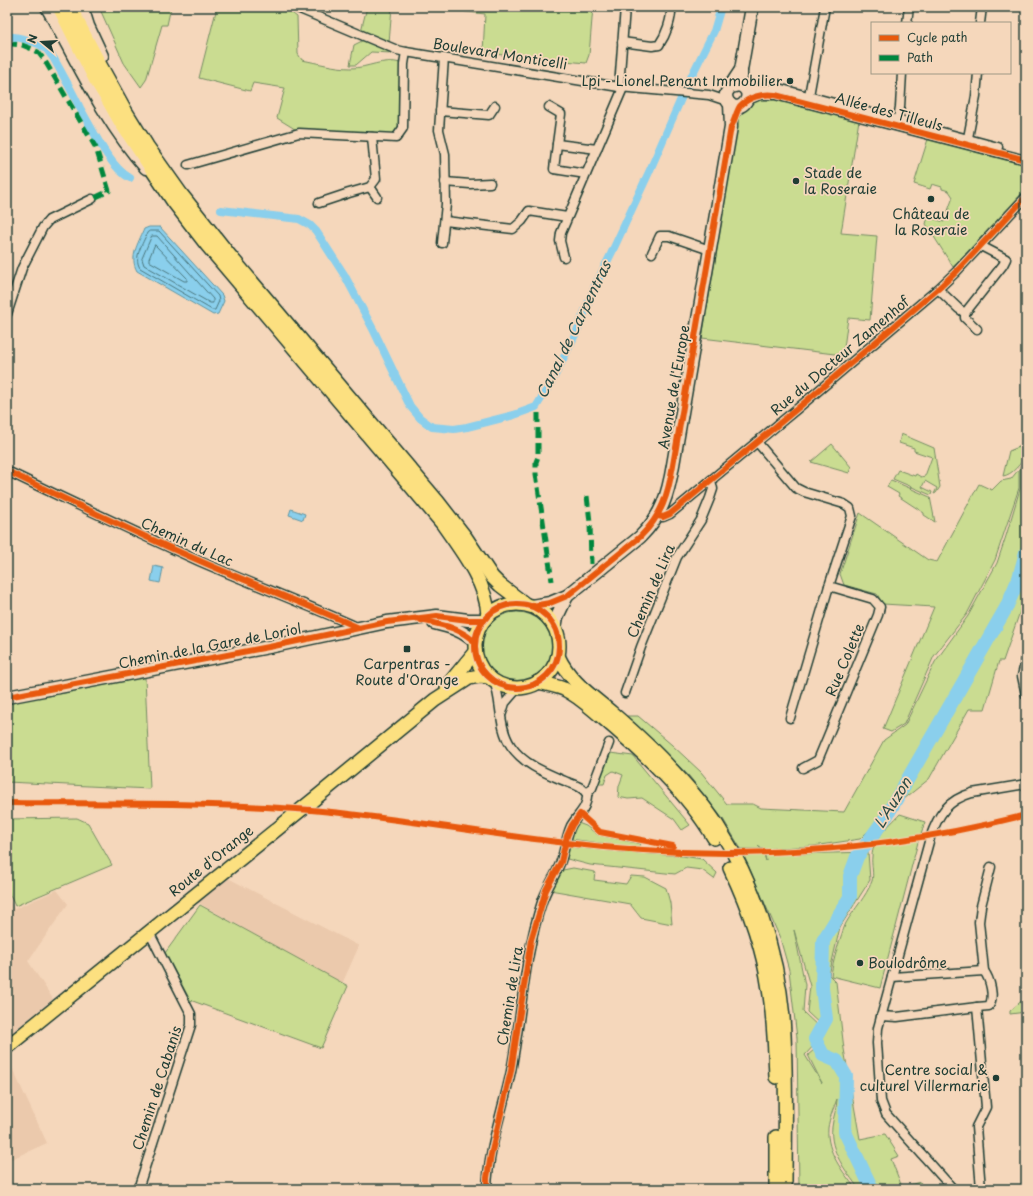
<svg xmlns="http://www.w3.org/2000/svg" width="1033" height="1196" font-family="'Playpen Sans',sans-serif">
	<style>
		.built { fill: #ebc9ac }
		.green { fill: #cadc91; stroke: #748c62; fill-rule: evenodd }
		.water { fill: #8acfec; stroke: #5f95a2 }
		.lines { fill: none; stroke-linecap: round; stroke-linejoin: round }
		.shore { stroke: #4a777e; stroke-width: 1 }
		.canal { stroke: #8acfec; stroke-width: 8 }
		.river { stroke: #8acfec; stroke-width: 14 }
		.street-casing { stroke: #1f3d34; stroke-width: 11 }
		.secondary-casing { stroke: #1f3d34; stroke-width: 15 }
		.primary-casing { stroke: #1f3d34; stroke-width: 16 }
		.street { stroke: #f5d7bb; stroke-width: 8 }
		.secondary { stroke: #f5d7bb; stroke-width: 12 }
		.primary { stroke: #fce080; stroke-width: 13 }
		.quiet { stroke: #00873e; stroke-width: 5; stroke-dasharray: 10 5; stroke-linecap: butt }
		.cycleway-casing { stroke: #f5d7bb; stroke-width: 8 }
		.cycleway { stroke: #e8590c; stroke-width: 6 }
		.poi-dot { fill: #1f3d34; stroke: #f5d7bb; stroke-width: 1.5 }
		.labels { text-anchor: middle; stroke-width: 3.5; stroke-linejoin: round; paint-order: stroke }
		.street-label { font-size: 14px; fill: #1f3d34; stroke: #f5d7bb }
		.poi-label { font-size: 14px; fill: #1f3d34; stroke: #f5d7bb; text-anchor: end }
		.water-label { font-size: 15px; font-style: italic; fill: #2a4c46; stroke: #f5d7bb }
	</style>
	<rect width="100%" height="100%" fill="#f5d7bb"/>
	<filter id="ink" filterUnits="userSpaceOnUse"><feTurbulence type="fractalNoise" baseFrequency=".025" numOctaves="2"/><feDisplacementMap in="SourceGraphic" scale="8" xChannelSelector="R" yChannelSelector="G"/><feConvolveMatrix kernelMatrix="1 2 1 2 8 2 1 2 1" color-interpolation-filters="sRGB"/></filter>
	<g filter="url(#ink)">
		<g class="built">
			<path d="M 226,877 L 359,946 L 342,984 L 197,902 Z"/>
			<path d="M 57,890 L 68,904 L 28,961 L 53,999 L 7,1036 L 7,895 L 14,909 Z"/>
			<path d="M 7,1057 L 47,1143 L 7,1161 Z"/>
		</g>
		<g class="green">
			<path d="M 99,7 L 171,7 L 167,25 L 162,25 L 146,80 L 141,87 L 124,63 Z"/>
			<path d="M 217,7 L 284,7 L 297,17 L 298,54 L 302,60 C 318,63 335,68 351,68 C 369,68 382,58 401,63 L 400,128 L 396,136 L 298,131 L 277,118 L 285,88 L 253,83 L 250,91 L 199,78 Z"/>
			<path d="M 367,7 L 392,7 L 389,43 L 361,31 Z"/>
			<path d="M 425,7 L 593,7 L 589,55 L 586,63 L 483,53 L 485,14 Z"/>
			<path d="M 366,39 L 393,52 L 392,53 L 371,52 L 356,65 L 350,65 L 354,45 Z"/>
			<path d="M 775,99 L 859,120 L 841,233 L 877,236 L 870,320 L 848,318 L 843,355 L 702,338 L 739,117 L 756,100 Z"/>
			<path d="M 928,139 L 1026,164 L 1026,189 L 953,267 L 926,224 L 928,217 L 944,222 L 953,197 L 949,191 L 942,189 L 942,187 L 932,184 L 930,189 L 914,184 Z"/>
			<path d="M 901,434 L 934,448 L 940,487 L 936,493 L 934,494 L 937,488 L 925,481 L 922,487 L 932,492 L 931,495 L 893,479 L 898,470 L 915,476 L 916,474 L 921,477 L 925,476 L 932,457 L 914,451 L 914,448 L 899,443 Z"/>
			<path d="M 832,444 L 851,467 L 849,473 L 811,462 Z"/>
			<path d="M 1026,444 C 1026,447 1027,451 1026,454 C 1022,463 1012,475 1003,476 L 1009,451 Z"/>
			<path d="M 1026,459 L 1026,594 L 1003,661 L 999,661 L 985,709 L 969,709 L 929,779 L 883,816 L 860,839 L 813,846 L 762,849 L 758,846 L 761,849 L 741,849 L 723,819 L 689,776 L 627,716 L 638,716 L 672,745 L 701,772 L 727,804 L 753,804 L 761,808 L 844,812 L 884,740 L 905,725 L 935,662 L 968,616 L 997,563 L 1006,536 L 1020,489 L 1020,466 Z"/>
			<path d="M 1019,469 L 1019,488 L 995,560 L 967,614 L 934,656 L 904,724 L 891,732 L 883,729 L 934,607 L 883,604 L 877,594 L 844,585 L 840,574 L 860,513 L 928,560 L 937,562 L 979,484 L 992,490 L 1001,481 L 1011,479 Z"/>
			<path d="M 891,480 L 930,497 L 935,522 L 924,515 L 924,513 L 898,496 L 899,494 L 887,487 Z"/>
			<circle cx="517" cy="647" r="35"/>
			<path d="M 145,677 L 150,789 L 7,782 L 7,703 L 19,699 L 49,696 Z"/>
			<path d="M 610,753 L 633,756 L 690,825 L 682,830 L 674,819 L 642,798 L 628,799 L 618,797 L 619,786 L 623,775 L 613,771 L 607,775 L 604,784 L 598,784 Z"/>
			<path d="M 900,814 L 925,822 L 918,842 L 880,988 L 831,976 C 832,964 841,934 846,923 C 854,909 866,897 872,881 C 874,874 871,864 872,857 C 872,839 889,826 900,814 Z"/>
			<path d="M 77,818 L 88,823 L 112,865 L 15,906 L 7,889 L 7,819 Z"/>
			<path d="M 578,823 L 586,826 L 598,835 L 641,844 L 638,848 L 570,839 L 571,831 Z"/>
			<path d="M 568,847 L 622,852 L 682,856 L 702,859 L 717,873 L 714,879 L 702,870 L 686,868 L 675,874 L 590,865 L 567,859 Z"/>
			<path d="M 868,852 L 870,880 L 840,927 L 829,975 L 836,982 L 844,1049 L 860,1139 L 885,1134 L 899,1156 L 891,1159 L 902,1187 L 920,1182 L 924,1189 L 859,1189 C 846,1171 829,1151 832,1127 C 833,1117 837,1108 837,1099 C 834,1107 829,1119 828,1128 C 826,1152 843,1172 856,1189 L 799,1189 L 797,1038 L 789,970 L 780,938 L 744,856 L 764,855 L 766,861 L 765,855 ZM 794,930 L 810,986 L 807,1012 L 824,1028 L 818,1039 L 821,1044 L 808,1055 L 822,1083 L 805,1055 L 816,1043 L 814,1038 L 820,1028 L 803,1012 L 805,985 Z"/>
			<path d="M 573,868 L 595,872 L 594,880 L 626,884 L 631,876 L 645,877 L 666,888 L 670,903 L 672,924 L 641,918 L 630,904 L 550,890 L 563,870 Z"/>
			<path d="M 200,905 L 348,986 L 321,1048 L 190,1000 L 165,953 Z"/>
			<path d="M 1026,997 L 1026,1012 L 1010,1014 L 1010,1011 Z"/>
		</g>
		<g class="water">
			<path d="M 149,227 L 160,227 L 222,295 L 224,301 L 218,314 L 213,315 L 137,271 C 129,257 138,244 144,229 Z"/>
			<path d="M 291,509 L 305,514 L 303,520 L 289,515 Z"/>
			<path d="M 154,566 L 163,568 L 160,583 L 151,581 Z"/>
			<path d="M 833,678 L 840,680 L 835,694 L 829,692 Z"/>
		</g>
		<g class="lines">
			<g class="shore">
				<path d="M 150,231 L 159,231 L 218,296 L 219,301 L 215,310 L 212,310 L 140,268 C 133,257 143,244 147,233 Z"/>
				<path d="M 152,236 L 157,236 L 213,299 L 213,303 L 210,303 L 144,265 L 142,259 Z"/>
				<path d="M 155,245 L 187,278 L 187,281 L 184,281 L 149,261 L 149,259 Z"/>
			</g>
			<g class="canal">
				<path d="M 7,37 C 15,35 36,42 44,47 C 47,49 51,55 54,59 C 63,75 72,91 80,108 C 92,128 109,167 130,178"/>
				<path d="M 221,210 L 299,219 L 310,225 L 316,231 L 345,276 L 374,331 L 410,406 L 420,418 L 432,427 L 454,429 L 467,427 L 514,415 L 536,407 L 552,381 L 577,331 L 595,286 L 611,254 L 650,170 L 687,85 L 714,31 L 721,7"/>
			</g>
			<path class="river" d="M 872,1189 L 845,1132 L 846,1076 L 837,1061 L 823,1055 L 815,1039 L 826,1019 L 822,988 L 823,941 L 850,897 L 850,876 L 857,857 L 886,817 L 1006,608 L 1019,578 L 1026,552"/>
			<g class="street-casing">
				<g id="street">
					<path d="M 295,7 L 397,50 L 406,52 L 619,87 L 709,95 L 727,101"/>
					<path d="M 907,23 L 909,7"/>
					<path d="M 980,23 L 982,7"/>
					<path d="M 622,42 L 652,46 L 659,45 C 666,35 672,19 671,7"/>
					<path d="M 619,87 L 625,7"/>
					<path d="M 745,89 C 758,91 769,88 782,89 L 998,147"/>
					<path d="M 746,101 L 760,95 L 775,95 L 1026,160"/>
					<path d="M 808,101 L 825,7"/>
					<path d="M 549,107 L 561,114 L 557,144"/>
					<path d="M 440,111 L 489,115 L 495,106"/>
					<path d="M 897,124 L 900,107 L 902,73"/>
					<path d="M 967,143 L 976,96 L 978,73"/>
					<path d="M 188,165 L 299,133 L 396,138 L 403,128 L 404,64 L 406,52"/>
					<path d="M 586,174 L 554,169 L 557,144 L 597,149"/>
					<path d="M 445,182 L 470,184 L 490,183"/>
					<path d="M 370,187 L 377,197"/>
					<path d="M 319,203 L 349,193 L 370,187 L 376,179 L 372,137"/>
					<path d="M 445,221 L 513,229 L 522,221 L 529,211 L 567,217"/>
					<path d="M 442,243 L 446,204 L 445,154 L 439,130 L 444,58"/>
					<path d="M 652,253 L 660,236 L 669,236 L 710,250"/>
					<path d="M 564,257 L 560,241 L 561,233 L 623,88"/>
					<path d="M 938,289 L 959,309 L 965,313 L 1003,265 L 1006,259 L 981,246"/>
					<path d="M 965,313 L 965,318 L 977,329"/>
					<path d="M 7,314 L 22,268 L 43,227 L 49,220 L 92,199"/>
					<path d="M 757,442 L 796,488 L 804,492 L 844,504 L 850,508 L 852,516 L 829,586 L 790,718"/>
					<path d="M 7,471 C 71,502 135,532 199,561 C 252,584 306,604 359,628"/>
					<path d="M 658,516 L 663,517 L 670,514 L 798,408 L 938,289 L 956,272 L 1026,197"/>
					<path d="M 1026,659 L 1022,676 L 1026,695"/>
					<path d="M 625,693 L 641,647 L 677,557 L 701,520 L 710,498 L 713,489 L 711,480"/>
					<path d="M 502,713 L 505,703 L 518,688"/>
					<path d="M 803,768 L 818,760 L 878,615 L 880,607 L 873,599 L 829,586"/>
					<path d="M 587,794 L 592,788 L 609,743"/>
					<path d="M 984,971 L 979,922 L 981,906 L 991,867"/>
					<path d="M 977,1007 L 986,1107 L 976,1127 L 981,1189"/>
					<path d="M 881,1016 L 897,1017 L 977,1007 L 989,1006 C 995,997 990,979 984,971 L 892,977"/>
					<path d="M 138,1189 L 191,1025 L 191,1014 L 149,932"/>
					<path d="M 487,1189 C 488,1149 503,1110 511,1071 C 522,1014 524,956 542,902 C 547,887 556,875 561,861 C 565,849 566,837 571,826 C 577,815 588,808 587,794 C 583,787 575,785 567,782 C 546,773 524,765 511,746 C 498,727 502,701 494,681"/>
					<path d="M 953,1189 L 886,1114 L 881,1101 L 877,1043 L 878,1028 L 930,838 C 938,815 947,800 972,793 L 1026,784"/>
				</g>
			</g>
			<g class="secondary-casing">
				<g id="secondary">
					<path d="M 47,7 C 77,61 105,122 146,168"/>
					<path d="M 82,7 L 88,26 L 102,56"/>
					<path d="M 741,77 L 741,70 L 752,7"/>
					<path d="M 731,87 L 739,85 C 758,92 741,116 729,103 C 727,101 726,97 726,94 C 727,91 738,74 741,70"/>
					<path d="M 532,606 L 550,603 L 567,596 L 640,537 C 662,515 668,495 673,465 L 731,127 L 730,104"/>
					<path d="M 434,623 C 451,627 462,630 475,642"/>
					<path d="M 555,628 L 557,617 L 567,596"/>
					<path d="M 7,697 L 274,646 L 387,622 L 437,616 L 468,620 L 484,620"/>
				</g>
			</g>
			<g class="primary-casing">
				<g id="primary">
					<path d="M 59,7 L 95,79 L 108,100 L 121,123 L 173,201 L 207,245 L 442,523 C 460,549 487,583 488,615"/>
					<path d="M 70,7 L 100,65 L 126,112 L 147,146 L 181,194 L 230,256 L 438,502 L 466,538 L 492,577 L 500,585 L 525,604"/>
					<circle cx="517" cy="646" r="42"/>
					<path d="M 558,656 C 569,681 592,696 612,713 C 633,731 654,750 672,770 C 688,787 704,805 717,825 C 753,881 777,950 783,1017 C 787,1074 785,1132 785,1189"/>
					<path d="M 538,682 C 547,684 556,686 564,689 C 579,696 591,708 603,718 C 643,752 688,793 714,838"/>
					<path d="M 447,686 L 475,652"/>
					<path d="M 730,868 C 748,906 763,947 769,989 C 774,1018 775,1048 776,1077"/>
					<path d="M 7,1047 L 318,796 L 435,700 L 469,678 L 480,676 L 489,677"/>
					<path d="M 776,1137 L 776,1189"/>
				</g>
			</g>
			<use href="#street" class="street"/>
			<use href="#secondary" class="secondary"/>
			<use href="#primary" class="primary"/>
			<g class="quiet">
				<path d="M 7,44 L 12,44 L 22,45 L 32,49 L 38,52 L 45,61 L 96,148 L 109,191 L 92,199"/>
				<path d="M 538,413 L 538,457 L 536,462 L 536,474 L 552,581"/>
				<path d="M 587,496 L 590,522 L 591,564"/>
			</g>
			<g class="cycleway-casing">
				<g id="cycleway">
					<path d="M 7,471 C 71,502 135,533 200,561 C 252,584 306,604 359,628"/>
					<path d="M 658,516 L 663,517 L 670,514 L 798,408 L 938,289 L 956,272 L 1026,197"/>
					<circle cx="517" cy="646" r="42"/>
					<path d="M 532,606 L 550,603 L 567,596 L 640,537 C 662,515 668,495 673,465 L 731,127 C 734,122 737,110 740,106 C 749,97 763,93 775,95 L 1026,160"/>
					<path d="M 421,620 C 443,625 458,627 475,642"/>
					<path d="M 7,697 L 274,646 L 387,622 L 437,616 L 468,620 L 484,620"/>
					<path d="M 7,803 C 108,804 210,802 311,810 C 422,820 532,843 643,850 C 772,859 901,847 1026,815"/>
					<path d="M 487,1189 L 487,1178 L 491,1155 L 511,1071 L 531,940 L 546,890 L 561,862 L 567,836 L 572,825 L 580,814 L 600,832 L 673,846"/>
				</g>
			</g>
			<use href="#cycleway" class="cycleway"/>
		</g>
	</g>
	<g class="poi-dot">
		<circle cx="790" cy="81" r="4"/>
		<circle cx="796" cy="181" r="4"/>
		<circle cx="931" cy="199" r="4"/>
		<rect x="403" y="645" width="8" height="8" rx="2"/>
		<circle cx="860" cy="963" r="4"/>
		<circle cx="996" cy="1078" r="4"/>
	</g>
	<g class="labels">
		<g class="street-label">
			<text transform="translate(500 54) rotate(9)" y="5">Boulevard Monticelli</text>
			<text transform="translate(889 112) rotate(15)" y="5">Allée des Tilleuls</text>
			<text transform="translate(840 356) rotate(-40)" y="5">Rue du Docteur Zamenhof</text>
			<text transform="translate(674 387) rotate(-80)" y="5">Avenue de l'Europe</text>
			<text transform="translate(187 542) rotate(24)" y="5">Chemin du Lac</text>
			<text transform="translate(651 591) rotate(-67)" y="5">Chemin de Lira</text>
			<text transform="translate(210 646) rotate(-11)" y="5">Chemin de la Gare de Loriol</text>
			<text transform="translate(845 660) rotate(-67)" y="5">Rue Colette</text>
			<text transform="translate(211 861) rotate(-39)" y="5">Route d'Orange</text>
			<text transform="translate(510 996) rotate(-81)" y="5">Chemin de Lira</text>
			<text transform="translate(157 1088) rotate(-72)" y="5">Chemin de Cabanis</text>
		</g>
		<g class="poi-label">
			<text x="782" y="86">Lpi - Lionel Penant Immobilier</text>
			<text x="804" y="178" text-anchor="start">Stade de<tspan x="804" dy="16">la Roseraie</tspan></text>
			<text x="931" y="219" text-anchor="middle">Château de<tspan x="931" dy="16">la Roseraie</tspan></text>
			<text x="407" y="669" text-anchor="middle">Carpentras -<tspan x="407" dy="16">Route d'Orange</tspan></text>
			<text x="868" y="968" text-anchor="start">Boulodrôme</text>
			<text x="988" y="1075">Centre social &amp;<tspan x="988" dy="16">culturel Villermarie</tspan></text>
		</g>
		<g class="water-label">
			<text transform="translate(574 330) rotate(-64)" y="5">Canal de Carpentras</text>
			<text transform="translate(893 803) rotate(-58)" y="5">L'Auzon</text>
		</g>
	</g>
	<rect width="1033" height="1196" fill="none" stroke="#f5d7bb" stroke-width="24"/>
	<rect x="12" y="12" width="1009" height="1172" fill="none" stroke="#1f3d34" stroke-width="1.5" filter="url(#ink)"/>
	<rect x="871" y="22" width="140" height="52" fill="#f5d7bb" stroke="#9f9985"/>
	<rect x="879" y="35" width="20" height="6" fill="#e8590c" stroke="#9f9985"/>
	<text x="907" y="42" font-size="12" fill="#1f3d34">Cycle path</text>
	<rect x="879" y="55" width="20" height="6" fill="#00873e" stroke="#9f9985"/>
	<text x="907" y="62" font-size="12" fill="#1f3d34">Path</text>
	<g transform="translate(42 42) rotate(288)" stroke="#f5d7bb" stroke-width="3" paint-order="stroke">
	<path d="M0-3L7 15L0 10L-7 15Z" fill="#1f3d34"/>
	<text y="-6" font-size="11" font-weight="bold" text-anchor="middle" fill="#1f3d34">N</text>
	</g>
</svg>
